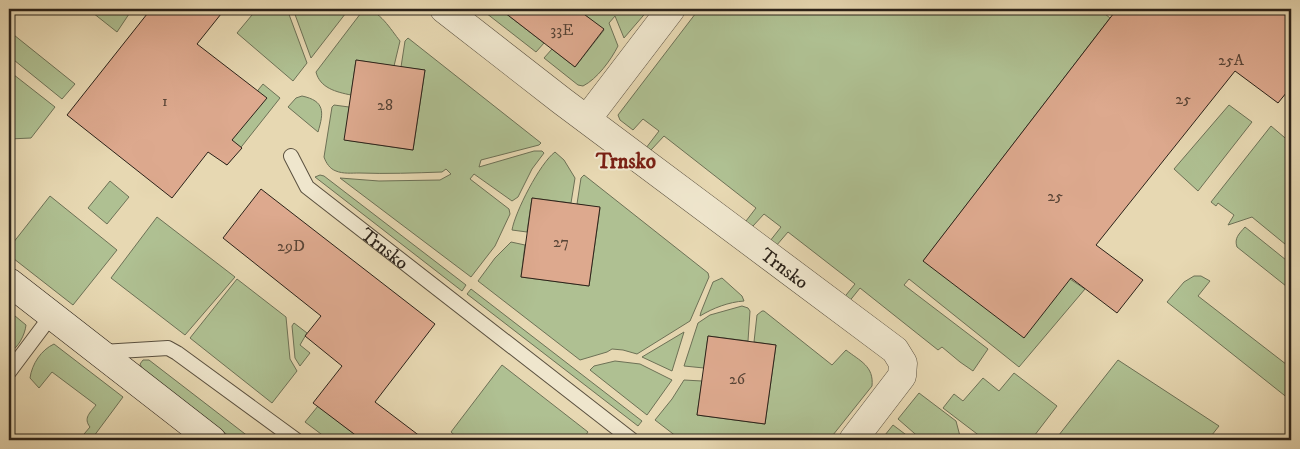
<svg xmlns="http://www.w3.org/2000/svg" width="1300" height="449" font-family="'IM FELL DW Pica',serif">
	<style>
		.green { fill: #afc092; stroke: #6d7156 }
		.building { fill: #dda98e; stroke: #2b2219 }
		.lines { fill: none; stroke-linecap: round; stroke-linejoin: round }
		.lane-casing { stroke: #5a503f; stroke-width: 16 }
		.street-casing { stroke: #5a503f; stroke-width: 29 }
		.secondary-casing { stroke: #2b2219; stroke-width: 29 }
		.lane { stroke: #efe6cd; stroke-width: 14 }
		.street { stroke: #efe6cd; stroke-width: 28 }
		.secondary { stroke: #efe6cd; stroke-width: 28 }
		.labels { text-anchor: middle; stroke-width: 4; stroke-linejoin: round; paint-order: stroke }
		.number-label { font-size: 16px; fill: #584436 }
		.street-label { font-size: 19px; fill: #2b2219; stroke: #efe6cd }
		.quarter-label { font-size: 21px; font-weight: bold; fill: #7a1f14; stroke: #efe6cd }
	</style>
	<rect width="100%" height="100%" fill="#e7d8b2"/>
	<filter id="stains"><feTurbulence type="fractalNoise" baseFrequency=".004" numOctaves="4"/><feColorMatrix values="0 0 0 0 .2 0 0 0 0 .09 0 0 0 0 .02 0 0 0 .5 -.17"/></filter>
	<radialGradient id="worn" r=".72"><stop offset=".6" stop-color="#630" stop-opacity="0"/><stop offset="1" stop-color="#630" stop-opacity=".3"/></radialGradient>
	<g class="green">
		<path d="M 88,9 L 128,9 L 131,11 L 117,32 Z"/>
		<path d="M 257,9 L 287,9 L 307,63 L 293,81 L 237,33 Z"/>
		<path d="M 293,9 L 349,9 L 311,58 Z"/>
		<path d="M 364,9 C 379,9 391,30 400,41 L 394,66 L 356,60 L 351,95 C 336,92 320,88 316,72 Z"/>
		<path d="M 489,9 L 500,9 L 544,43 L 536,52 L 486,13 Z"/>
		<path d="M 577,9 L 649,9 L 624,38 L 615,16 L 609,23 L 618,46 C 611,60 597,79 583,86 L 578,85 L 544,58 L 552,49 L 575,67 L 604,30 Z"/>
		<path d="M 699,9 L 757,9 L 762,13 L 766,9 L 1099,9 L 1110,18 L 924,260 L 1070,279 L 1085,289 L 1019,367 L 909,279 L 904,285 L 988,349 L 973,371 L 960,362 L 942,347 L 938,350 L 860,288 L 848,303 L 842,300 L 855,284 L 788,232 L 776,246 L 770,241 L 781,227 L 764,214 L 753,226 L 750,227 L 746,221 L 756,208 L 664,136 L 651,150 L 646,148 L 659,131 L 643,119 L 633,130 L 620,120 L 618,115 Z"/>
		<path d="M 9,31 L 75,84 L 62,99 L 9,56 Z"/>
		<path d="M 408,38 L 541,143 L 539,145 L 481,160 L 479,167 L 534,151 L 542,151 L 544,153 L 532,169 L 518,197 L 512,201 L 474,174 L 470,179 L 509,209 L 510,214 L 495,246 L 471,277 L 340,178 L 379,181 L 440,180 L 451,174 L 446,169 L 442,172 C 414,173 387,174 359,173 C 352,173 343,174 336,171 C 330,169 326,163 324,157 L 332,107 L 334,105 L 349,107 L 345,140 L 413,150 L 425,70 L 401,67 L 405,41 Z"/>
		<path d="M 9,71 L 55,107 L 31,138 L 9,139 Z"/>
		<path d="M 263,84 L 280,98 L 227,165 L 209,151 Z"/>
		<path d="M 302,96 C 325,101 324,112 318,132 L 288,107 L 296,98 Z"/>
		<path d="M 1229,105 L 1252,122 L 1198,191 L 1174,169 Z"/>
		<path d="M 1271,126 L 1291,143 L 1291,249 L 1252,217 L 1228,225 L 1234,215 L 1218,203 L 1216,206 L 1211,202 Z"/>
		<path d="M 555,152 L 564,160 L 575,178 L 571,203 L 532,198 L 527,232 L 512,230 C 515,212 540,163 555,152 Z"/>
		<path d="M 320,175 L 324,176 L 466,285 L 462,291 L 315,177 Z"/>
		<path d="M 584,175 L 708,273 L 709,277 L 690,321 L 637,354 L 623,350 L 612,349 L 607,352 L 580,360 L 478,281 L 495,258 L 511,242 L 525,245 L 521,277 L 589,286 L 600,208 L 577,204 L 581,178 Z"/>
		<path d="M 110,181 L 129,197 L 107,224 L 88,208 Z"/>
		<path d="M 50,196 L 117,250 L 73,305 L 9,255 L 9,248 Z"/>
		<path d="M 157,217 L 235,277 L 185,335 L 111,278 Z"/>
		<path d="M 1245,227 L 1291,264 L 1291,290 L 1237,247 C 1234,238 1239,234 1245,227 Z"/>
		<path d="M 1194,276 L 1201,276 L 1210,281 L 1198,296 L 1291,368 L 1291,390 L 1289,391 L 1289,399 L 1167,302 L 1184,282 Z"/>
		<path d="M 722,278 L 742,296 L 744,301 C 729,302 713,308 700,316 L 701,312 L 713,282 Z"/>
		<path d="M 237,279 L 286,317 L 290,359 L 297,371 L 272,403 L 190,338 Z"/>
		<path d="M 471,289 L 642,421 L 638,426 L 467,294 Z"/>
		<path d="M 742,306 L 748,308 L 750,311 L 748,341 L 708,336 L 704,368 L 684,366 L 698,323 L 710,315 Z"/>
		<path d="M 9,311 L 26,325 C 25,335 18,348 9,353 Z"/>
		<path d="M 762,311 L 764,311 L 832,365 L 846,350 C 860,361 874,366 872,386 L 829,440 L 681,440 L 655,420 L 672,399 L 684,380 L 702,381 L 697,415 L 765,424 L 776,345 L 754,342 L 757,315 Z"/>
		<path d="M 294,323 L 307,333 L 300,345 L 310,353 L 300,366 L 295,358 L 292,326 Z"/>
		<path d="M 684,332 L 672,371 L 642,357 Z"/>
		<path d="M 54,344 L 123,397 L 91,440 L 79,440 L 90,427 C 83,418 90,413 96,405 L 52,372 L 39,388 L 30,378 C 32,364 41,350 54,344 Z"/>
		<path d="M 143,360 L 149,360 L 249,437 L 245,440 L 234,440 L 143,370 L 140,364 Z"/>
		<path d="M 1118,360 L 1219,426 L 1208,440 L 1055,440 Z"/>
		<path d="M 615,361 L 640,364 L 672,380 L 647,415 L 590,370 L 594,366 Z"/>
		<path d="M 502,365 L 588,432 L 582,440 L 460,440 L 451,432 Z"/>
		<path d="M 1014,373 L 1057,406 L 1031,440 L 985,440 L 943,408 L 954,394 L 963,401 L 983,378 L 999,391 Z"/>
		<path d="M 919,393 L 956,421 L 961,440 L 922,440 L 898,419 Z"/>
		<path d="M 318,406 L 362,440 L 329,440 L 305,422 Z"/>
		<path d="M 893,425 L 913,440 L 881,440 Z"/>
	</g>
	<g class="building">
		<path d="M 151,9 L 225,9 L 197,44 L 267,98 L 232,140 L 242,148 L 227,165 L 208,152 L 172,198 L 67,115 Z"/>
		<path d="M 500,9 L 577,9 L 604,29 L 575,67 Z"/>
		<path d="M 1117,9 L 1291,9 L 1291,87 L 1278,103 L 1235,71 L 1096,245 L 1143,280 L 1117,313 L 1071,278 L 1024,338 L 923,261 Z"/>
		<path d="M 356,60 L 425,70 L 413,150 L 344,140 Z"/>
		<path d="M 261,189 L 435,324 L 375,402 L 425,440 L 362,440 L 313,403 L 342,366 L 305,336 L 321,316 L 223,238 Z"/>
		<path d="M 532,198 L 600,207 L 589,286 L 521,277 Z"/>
		<path d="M 708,336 L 776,345 L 765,424 L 697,415 Z"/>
	</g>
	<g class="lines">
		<g class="lane-casing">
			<g id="lane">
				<path id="s1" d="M 291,156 L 307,187 L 632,440"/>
				<path d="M 102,352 L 168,348 L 177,353 L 296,440"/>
				<path d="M 9,372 L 51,316"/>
			</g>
		</g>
		<g class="street-casing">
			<g id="street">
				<path id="s2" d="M 444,9 L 562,101 L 895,350 L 903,363 L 902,376 L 853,440"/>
				<path d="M 587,119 L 671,9"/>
			</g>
		</g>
		<g class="secondary-casing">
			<path id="secondary" d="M 9,282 L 212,440"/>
		</g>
		<use href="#lane" class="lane"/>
		<use href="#street" class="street"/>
		<use href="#secondary" class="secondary"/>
	</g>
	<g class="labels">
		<g class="number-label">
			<text x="562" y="35">33E</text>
			<text x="1231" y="65">25A</text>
			<text x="1183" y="104">25</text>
			<text x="165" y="106">1</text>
			<text x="385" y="110">28</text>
			<text x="1055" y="201">25</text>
			<text x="561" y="247">27</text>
			<text x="291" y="251">29D</text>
			<text x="737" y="384">26</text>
		</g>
		<g class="street-label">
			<text dy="7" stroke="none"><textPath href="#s1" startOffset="134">Trnsko</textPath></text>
			<text dy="7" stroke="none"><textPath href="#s2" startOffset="428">Trnsko</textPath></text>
		</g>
		<g class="quarter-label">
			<text x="626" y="168">Trnsko</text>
		</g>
	</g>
	<rect width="1300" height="449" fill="none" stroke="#e7d8b2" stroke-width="30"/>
	<rect x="10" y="10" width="1280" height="429" fill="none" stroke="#2b2219" stroke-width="2.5"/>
	<rect x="15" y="15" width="1270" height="419" fill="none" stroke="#2b2219"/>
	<rect width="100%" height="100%" filter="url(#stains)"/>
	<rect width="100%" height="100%" fill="url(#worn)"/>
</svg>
